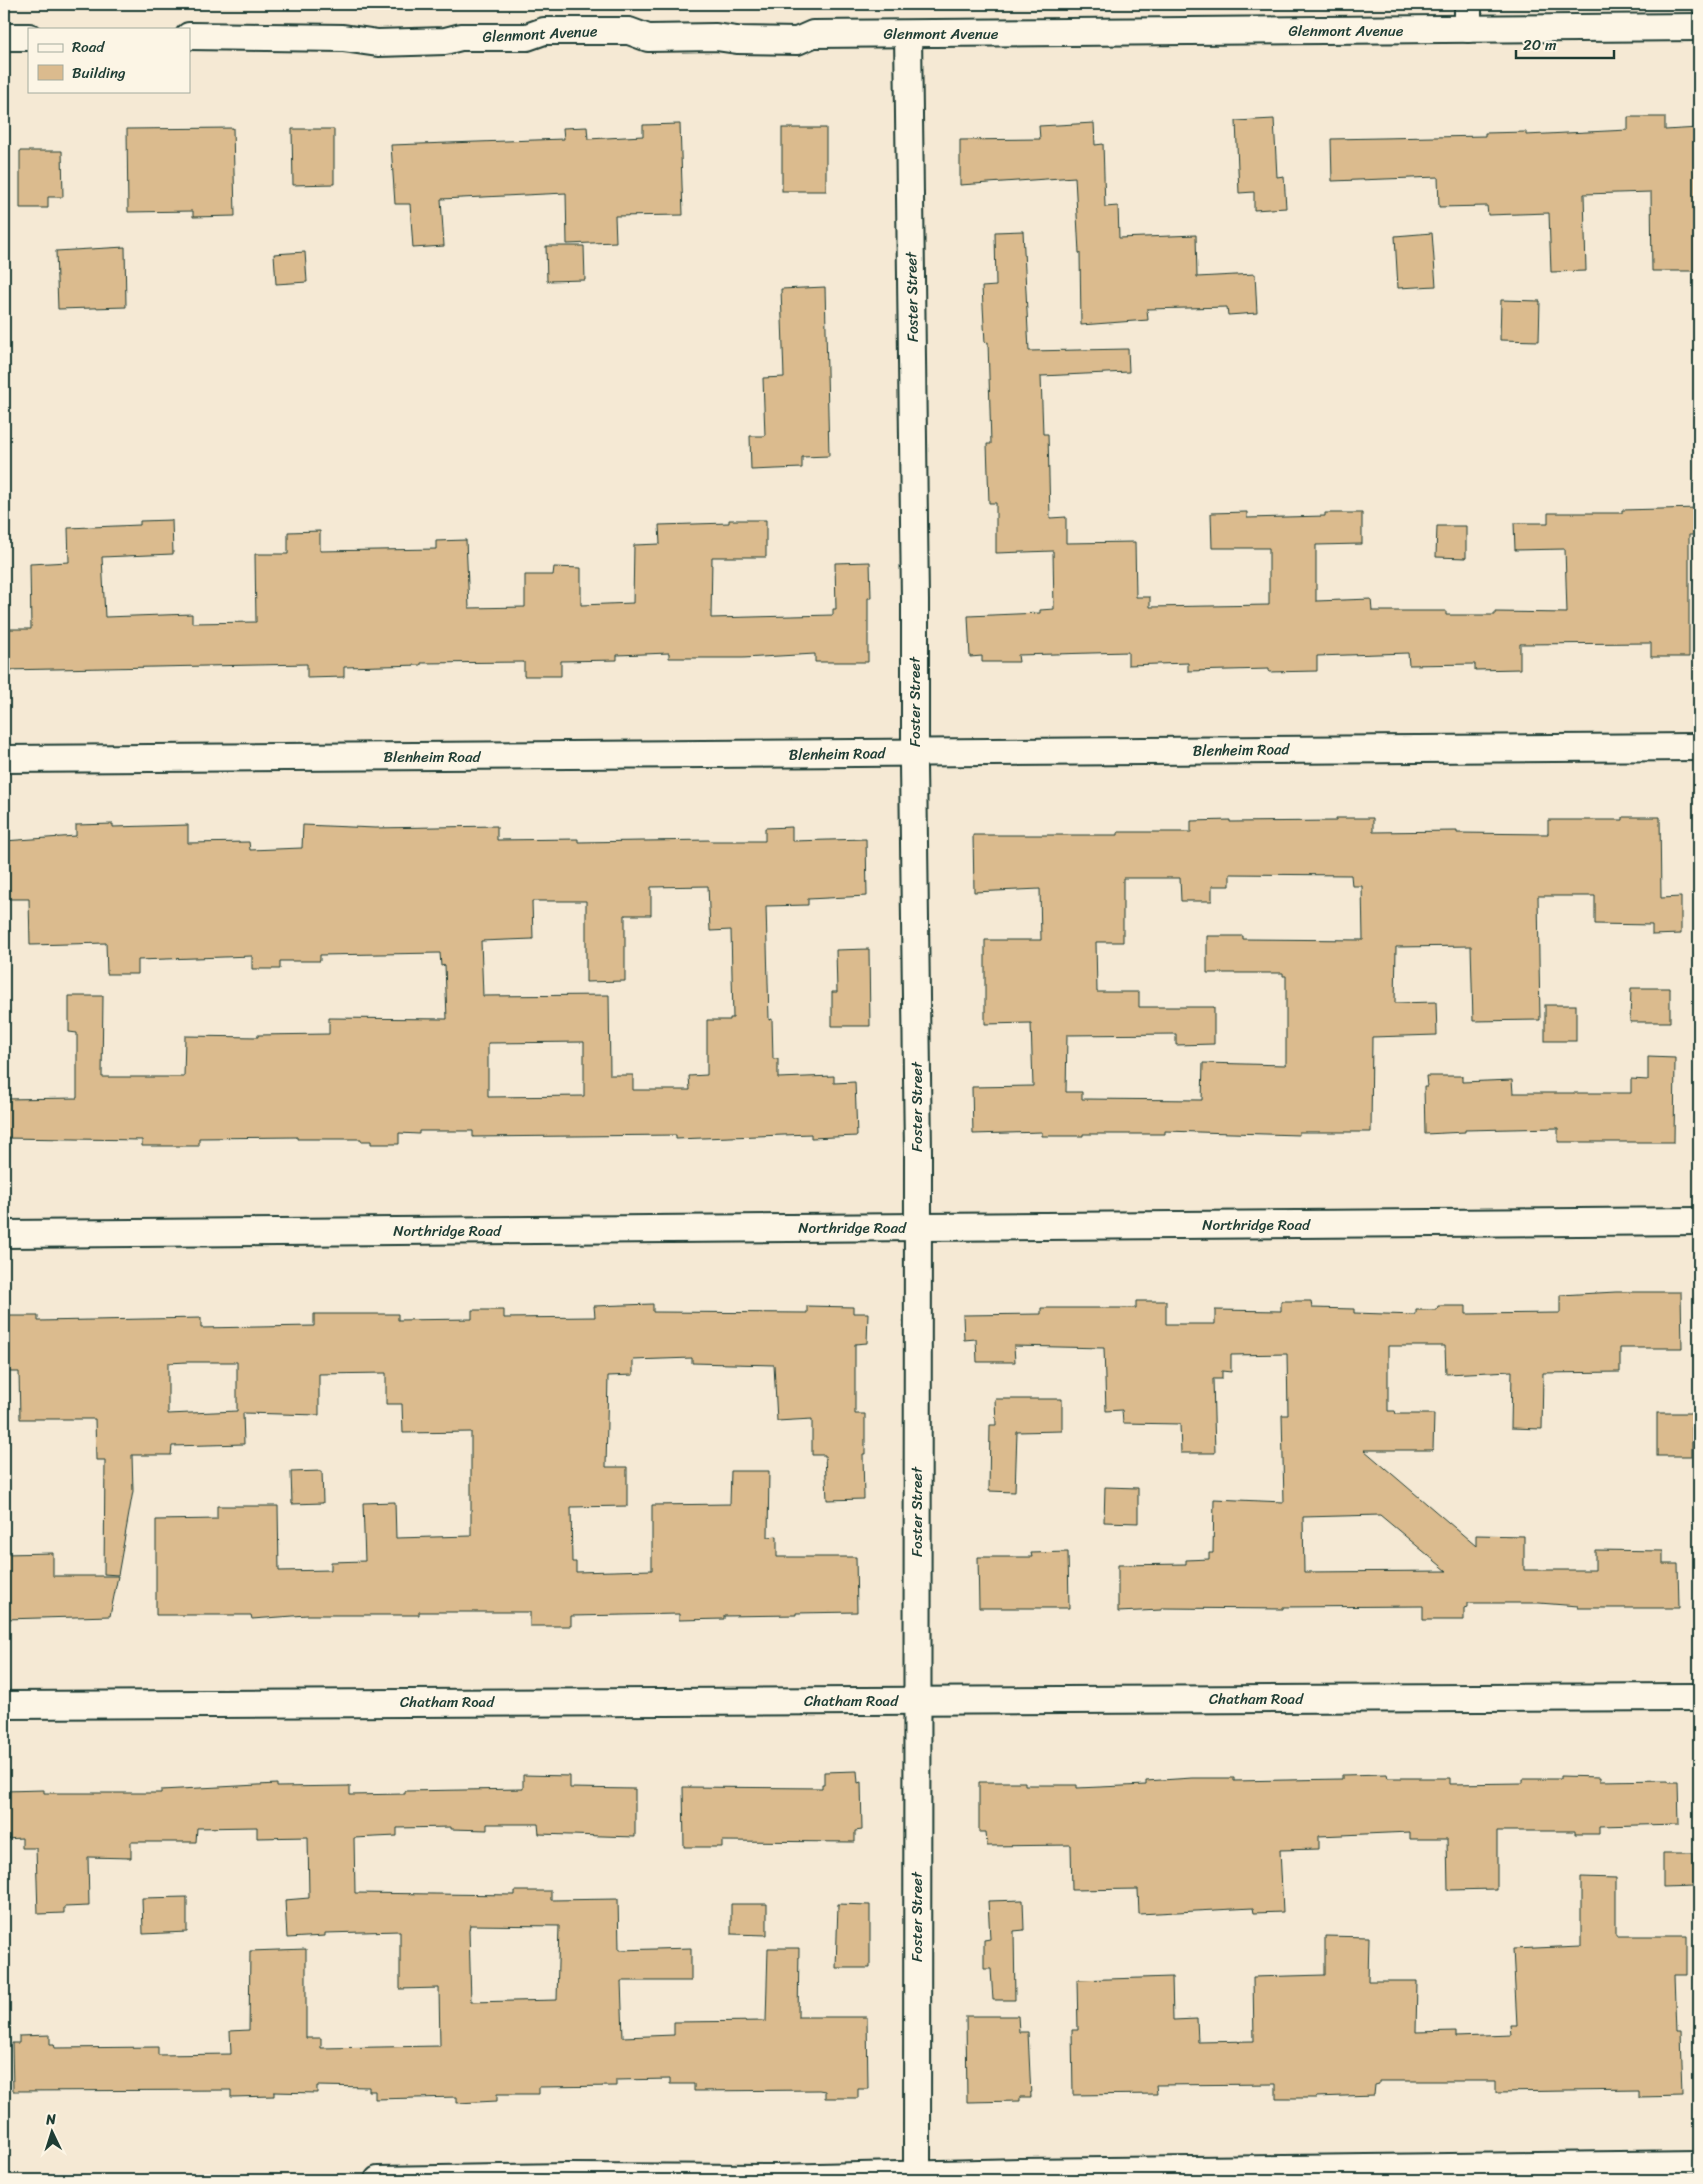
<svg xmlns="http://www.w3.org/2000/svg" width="1703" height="2184" font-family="Sriracha,sans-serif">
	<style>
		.building { fill: #dbbb8e; stroke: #1f3d34; fill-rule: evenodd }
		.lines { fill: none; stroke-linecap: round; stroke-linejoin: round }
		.minor-casing { stroke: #1f3d34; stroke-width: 30 }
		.minor { stroke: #fcf5e5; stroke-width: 26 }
		.labels { text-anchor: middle; stroke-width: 5; stroke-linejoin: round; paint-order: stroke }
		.street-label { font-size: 15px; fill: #1f3d34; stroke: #fcf5e5 }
	</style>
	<rect width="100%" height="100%" fill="#f5e9d4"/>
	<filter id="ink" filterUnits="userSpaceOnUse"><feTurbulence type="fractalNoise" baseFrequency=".02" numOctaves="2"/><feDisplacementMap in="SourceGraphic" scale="10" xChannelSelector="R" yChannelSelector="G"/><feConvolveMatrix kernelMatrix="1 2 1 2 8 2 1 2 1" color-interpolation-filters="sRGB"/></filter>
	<g filter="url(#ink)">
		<g class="building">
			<path d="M 1628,117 L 1665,117 L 1665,130 L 1699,128 L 1699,271 L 1652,271 L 1651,192 L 1584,194 L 1586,271 L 1551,272 L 1549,213 L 1488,215 L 1487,206 L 1439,207 L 1438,177 L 1332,181 L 1331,139 L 1485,136 L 1485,133 L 1526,132 L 1526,135 L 1628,130 Z"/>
			<path d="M 1274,119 L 1277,177 L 1284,176 L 1286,208 L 1254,210 L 1254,192 L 1239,193 L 1236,121 Z"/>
			<path d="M 1094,123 L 1095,145 L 1103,144 L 1105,207 L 1118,206 L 1119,238 L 1196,235 L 1197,277 L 1255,274 L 1257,313 L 1228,315 L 1227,307 L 1147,309 L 1148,320 L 1081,325 L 1080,253 L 1079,253 L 1075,177 L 960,185 L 960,140 L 1040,139 L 1039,126 Z"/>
			<path d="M 680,124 L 683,215 L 615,216 L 616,242 L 567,244 L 566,193 L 441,199 L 444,246 L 413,248 L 410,204 L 395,204 L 391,145 L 564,139 L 563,128 L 587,127 L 588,139 L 643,136 L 643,125 Z"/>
			<path d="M 233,128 L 235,216 L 193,217 L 193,211 L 128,212 L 127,129 Z"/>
			<rect x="782" y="128" width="44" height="63"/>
			<path d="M 292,129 L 334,129 L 334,184 L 293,185 Z"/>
			<path d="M 20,151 L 62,151 L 63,197 L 48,197 L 48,208 L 20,208 Z"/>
			<path d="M 1023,231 L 1029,351 L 1128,349 L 1129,372 L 1041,376 L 1043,434 L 1048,434 L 1050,518 L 1066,517 L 1066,543 L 1135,542 L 1136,597 L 1150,597 L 1150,607 L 1269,605 L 1269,548 L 1212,548 L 1211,513 L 1247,512 L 1247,518 L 1325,516 L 1325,513 L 1362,513 L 1362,544 L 1316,545 L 1316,601 L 1371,599 L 1372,611 L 1446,611 L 1446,615 L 1495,615 L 1495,612 L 1567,613 L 1565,549 L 1515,550 L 1514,523 L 1548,523 L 1548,513 L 1622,513 L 1622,510 L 1699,508 L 1699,535 L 1689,535 L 1689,657 L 1651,657 L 1651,643 L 1520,644 L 1520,669 L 1475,670 L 1475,664 L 1409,665 L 1408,653 L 1317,656 L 1317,671 L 1269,672 L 1269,669 L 1188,671 L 1188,663 L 1128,665 L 1128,652 L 1018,655 L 1019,662 L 982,662 L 982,656 L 970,657 L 968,616 L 1040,613 L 1040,610 L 1054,609 L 1053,551 L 996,553 L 996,503 L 989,503 L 987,444 L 991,444 L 988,342 L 985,343 L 982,287 L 996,286 L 995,232 Z"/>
			<path d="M 1432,233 L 1436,286 L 1398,288 L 1395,236 Z"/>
			<path d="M 546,246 L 584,246 L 585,280 L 547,281 Z"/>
			<path d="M 125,247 L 126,307 L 58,309 L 56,251 Z"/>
			<path d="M 305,252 L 307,282 L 276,284 L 274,254 Z"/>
			<path d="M 825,287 L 829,456 L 802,457 L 802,468 L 751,470 L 750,436 L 765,436 L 763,378 L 784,377 L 781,289 Z"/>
			<path d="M 1501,300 L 1540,301 L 1539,341 L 1500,340 Z"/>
			<path d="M 172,520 L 173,554 L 102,557 L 105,617 L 192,614 L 192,623 L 256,622 L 255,554 L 288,554 L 288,532 L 320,531 L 320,551 L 436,549 L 436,541 L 466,540 L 469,608 L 525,607 L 525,575 L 553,575 L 554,567 L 581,568 L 581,605 L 633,603 L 634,545 L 660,544 L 659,525 L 729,523 L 729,520 L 766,520 L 766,557 L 712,557 L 711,618 L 833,615 L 833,609 L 836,609 L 835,563 L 870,562 L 871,598 L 868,598 L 868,662 L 815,662 L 815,654 L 743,658 L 669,658 L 669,653 L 617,655 L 617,660 L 561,661 L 561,676 L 524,676 L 524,662 L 421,663 L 421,665 L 344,667 L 344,677 L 307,678 L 307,664 L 4,670 L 4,629 L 31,629 L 30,564 L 69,562 L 68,528 L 140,525 L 140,521 Z"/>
			<path d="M 1437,526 L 1466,526 L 1466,558 L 1436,557 Z"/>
			<path d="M 1623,817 L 1660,817 L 1661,898 L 1681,897 L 1681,934 L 1652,935 L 1652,925 L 1595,924 L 1595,896 L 1538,896 L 1540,1020 L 1473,1021 L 1471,946 L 1396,947 L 1395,1003 L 1436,1002 L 1437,1035 L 1372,1037 L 1371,1132 L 1299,1132 L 1299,1135 L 1165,1131 L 1165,1134 L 1083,1134 L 1083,1136 L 1042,1136 L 1042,1132 L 973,1134 L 972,1087 L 1033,1086 L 1031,1023 L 985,1024 L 985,940 L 1041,940 L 1040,889 L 974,892 L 973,835 L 1118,835 L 1118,832 L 1191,832 L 1191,821 L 1230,820 L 1230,822 L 1336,821 L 1336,818 L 1373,818 L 1373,832 L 1457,831 L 1457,833 L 1548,834 L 1548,820 L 1623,820 ZM 1230,874 L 1351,875 L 1352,886 L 1362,886 L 1363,940 L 1243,939 L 1243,936 L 1207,936 L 1207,973 L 1283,973 L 1283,976 L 1286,976 L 1286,1065 L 1203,1063 L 1202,1100 L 1082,1099 L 1082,1092 L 1066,1092 L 1067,1035 L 1176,1034 L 1176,1045 L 1214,1044 L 1214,1007 L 1139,1007 L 1139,992 L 1097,992 L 1096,942 L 1123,942 L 1123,878 L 1180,878 L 1181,901 L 1212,901 L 1212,886 L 1230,886 Z"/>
			<path d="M 113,824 L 113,827 L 188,825 L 188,843 L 249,842 L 250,850 L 302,848 L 303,825 L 375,828 L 497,826 L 497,840 L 578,839 L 578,842 L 710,840 L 711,841 L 765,841 L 765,828 L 792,827 L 792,841 L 866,839 L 867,896 L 808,899 L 808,905 L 766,906 L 769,1020 L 772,1019 L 773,1059 L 778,1059 L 778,1078 L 834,1076 L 834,1083 L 855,1082 L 857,1136 L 811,1138 L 811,1134 L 676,1139 L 676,1135 L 473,1137 L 473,1131 L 419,1131 L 419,1134 L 399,1133 L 399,1144 L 371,1144 L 371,1141 L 361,1141 L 361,1139 L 297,1139 L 297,1137 L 199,1138 L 199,1146 L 142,1146 L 142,1140 L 4,1138 L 4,1099 L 77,1098 L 77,1033 L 69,1032 L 69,996 L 103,996 L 102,1077 L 184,1077 L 185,1036 L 258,1037 L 258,1035 L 329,1034 L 329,1018 L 447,1019 L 445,965 L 441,966 L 440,953 L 320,955 L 320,961 L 280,961 L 280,969 L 252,969 L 252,956 L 138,960 L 138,974 L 107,974 L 106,943 L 30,945 L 29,899 L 7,899 L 7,890 L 4,890 L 4,841 L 76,836 L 76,825 ZM 708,886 L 710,931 L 731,930 L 733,1018 L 730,1018 L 730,1020 L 707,1020 L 707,1075 L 689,1076 L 690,1090 L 633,1090 L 633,1075 L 610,1075 L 609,995 L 483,996 L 481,941 L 533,939 L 532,901 L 586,901 L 586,982 L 625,981 L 625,915 L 651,915 L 651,887 ZM 584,1042 L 584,1096 L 488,1097 L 488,1043 Z"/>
			<path d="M 869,949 L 870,1026 L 832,1026 L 832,992 L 837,992 L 836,950 Z"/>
			<path d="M 1631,988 L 1670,988 L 1670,1022 L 1630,1022 Z"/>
			<rect x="1545" y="1005" width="31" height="36"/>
			<path d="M 1648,1057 L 1675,1058 L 1674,1142 L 1558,1142 L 1558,1128 L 1465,1130 L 1465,1132 L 1425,1134 L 1424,1087 L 1427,1087 L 1426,1076 L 1462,1076 L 1462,1082 L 1512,1080 L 1513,1093 L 1631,1093 L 1631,1079 L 1648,1080 Z"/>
			<path d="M 1616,1292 L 1681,1292 L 1682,1348 L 1620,1348 L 1620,1372 L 1543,1373 L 1542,1429 L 1511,1428 L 1512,1371 L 1446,1374 L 1445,1346 L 1388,1346 L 1388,1411 L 1395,1411 L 1396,1414 L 1434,1414 L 1433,1450 L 1364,1450 L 1476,1546 L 1476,1535 L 1524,1536 L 1524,1570 L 1595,1570 L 1595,1550 L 1663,1551 L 1663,1564 L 1678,1564 L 1679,1608 L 1578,1608 L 1578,1606 L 1539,1603 L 1467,1603 L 1467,1607 L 1464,1608 L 1464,1620 L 1423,1620 L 1423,1606 L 1283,1607 L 1283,1609 L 1161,1608 L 1161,1610 L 1118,1612 L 1118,1565 L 1186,1564 L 1186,1560 L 1209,1559 L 1209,1553 L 1213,1553 L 1214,1499 L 1284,1502 L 1282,1415 L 1288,1415 L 1287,1354 L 1231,1355 L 1231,1372 L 1222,1371 L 1222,1379 L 1213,1379 L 1215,1453 L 1181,1453 L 1180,1424 L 1123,1423 L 1122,1410 L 1106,1411 L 1104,1348 L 1014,1346 L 1015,1362 L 977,1362 L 976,1339 L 964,1340 L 963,1315 L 1041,1314 L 1041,1308 L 1136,1308 L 1136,1301 L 1166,1301 L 1166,1324 L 1215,1324 L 1215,1310 L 1281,1311 L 1281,1301 L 1311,1301 L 1312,1308 L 1354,1309 L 1354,1313 L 1416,1315 L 1416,1310 L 1437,1310 L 1438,1306 L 1466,1306 L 1466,1314 L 1560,1313 L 1560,1295 ZM 1380,1515 L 1447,1571 L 1304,1572 L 1303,1517 Z"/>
			<path d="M 653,1304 L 653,1312 L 807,1313 L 807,1306 L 853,1307 L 853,1313 L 868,1313 L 867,1343 L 855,1344 L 855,1414 L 865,1414 L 865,1454 L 863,1454 L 864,1499 L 827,1500 L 825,1455 L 812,1455 L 812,1419 L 777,1421 L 774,1365 L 692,1363 L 692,1358 L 633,1360 L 633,1375 L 608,1376 L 606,1467 L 627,1467 L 627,1506 L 571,1507 L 572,1562 L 576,1562 L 576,1572 L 652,1570 L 652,1505 L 730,1504 L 731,1471 L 769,1471 L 768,1537 L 777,1536 L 777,1557 L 856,1557 L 857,1612 L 796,1613 L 796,1615 L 724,1616 L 724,1619 L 679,1620 L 679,1614 L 571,1616 L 571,1626 L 530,1626 L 530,1612 L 419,1612 L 419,1615 L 307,1615 L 252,1619 L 251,1615 L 156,1615 L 156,1520 L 217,1519 L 217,1506 L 278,1506 L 279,1571 L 331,1570 L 331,1562 L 365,1561 L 363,1503 L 395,1502 L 396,1538 L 471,1536 L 471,1432 L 403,1433 L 402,1404 L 386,1404 L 386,1373 L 319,1374 L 319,1415 L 243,1413 L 244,1444 L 172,1446 L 171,1455 L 132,1455 L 133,1491 L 118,1575 L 104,1574 L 105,1460 L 96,1460 L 95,1419 L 20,1419 L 19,1372 L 4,1372 L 4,1316 L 38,1316 L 38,1321 L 201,1318 L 201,1328 L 314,1326 L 314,1314 L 398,1314 L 398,1320 L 472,1319 L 472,1310 L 504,1310 L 504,1318 L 595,1317 L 594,1306 ZM 187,1362 L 237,1362 L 237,1411 L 168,1414 L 168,1363 Z"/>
			<path d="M 995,1399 L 1062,1399 L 1062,1431 L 1017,1432 L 1015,1492 L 989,1491 L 990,1425 L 996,1425 Z"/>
			<rect x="1657" y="1413" width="35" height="43"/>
			<path d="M 322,1471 L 323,1503 L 292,1504 L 291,1472 Z"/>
			<path d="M 1105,1487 L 1138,1488 L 1138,1523 L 1104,1522 Z"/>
			<path d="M 1068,1552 L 1069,1608 L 979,1608 L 978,1557 L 1032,1557 L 1031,1553 Z"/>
			<path d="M 53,1553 L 53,1576 L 118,1576 L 110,1616 L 5,1619 L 4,1554 Z"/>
			<path d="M 857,1771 L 858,1783 L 861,1782 L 862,1830 L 855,1831 L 855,1842 L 722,1841 L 722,1847 L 684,1847 L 683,1787 L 822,1788 L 822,1784 L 824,1784 L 824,1772 Z"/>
			<path d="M 1387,1774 L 1388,1778 L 1450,1778 L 1450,1784 L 1523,1783 L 1523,1779 L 1560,1779 L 1560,1776 L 1600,1777 L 1600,1781 L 1668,1780 L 1669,1782 L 1678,1782 L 1679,1824 L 1599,1826 L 1599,1834 L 1575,1834 L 1575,1831 L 1497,1831 L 1497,1889 L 1448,1890 L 1447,1839 L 1410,1839 L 1410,1832 L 1319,1836 L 1319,1849 L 1280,1850 L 1283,1912 L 1254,1913 L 1253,1908 L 1139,1914 L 1138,1889 L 1072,1890 L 1071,1845 L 987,1846 L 986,1832 L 979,1832 L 979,1782 L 1025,1782 L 1025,1785 L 1077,1785 L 1077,1788 L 1146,1785 L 1146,1781 L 1192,1778 L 1234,1778 L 1234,1781 L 1342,1779 L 1342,1775 Z"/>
			<path d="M 523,1775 L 570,1776 L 570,1788 L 635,1789 L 635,1837 L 539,1834 L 538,1824 L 487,1824 L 487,1830 L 451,1829 L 451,1827 L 397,1828 L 397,1836 L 354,1838 L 355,1893 L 515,1895 L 515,1891 L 551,1891 L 551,1900 L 618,1899 L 619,1950 L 691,1948 L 691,1981 L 621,1981 L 623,2037 L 674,2035 L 674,2022 L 766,2021 L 768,1948 L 799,1948 L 798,2017 L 867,2017 L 868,2089 L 858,2089 L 858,2098 L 825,2098 L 825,2091 L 819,2090 L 694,2091 L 694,2084 L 670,2084 L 670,2079 L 616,2080 L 616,2086 L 539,2087 L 539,2094 L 497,2094 L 497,2101 L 457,2103 L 457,2097 L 375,2099 L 375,2091 L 369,2091 L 369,2087 L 317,2086 L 317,2093 L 274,2092 L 274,2096 L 231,2097 L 231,2090 L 13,2091 L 12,2043 L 19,2043 L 19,2036 L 50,2035 L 50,2044 L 54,2044 L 55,2048 L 158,2047 L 158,2055 L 231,2054 L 230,2031 L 249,2030 L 250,1951 L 306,1949 L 306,2038 L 321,2038 L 321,2048 L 440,2046 L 439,1988 L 400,1989 L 400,1931 L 325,1933 L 325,1936 L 287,1938 L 285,1900 L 309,1898 L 308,1837 L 257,1838 L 257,1827 L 197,1828 L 196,1842 L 131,1842 L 131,1858 L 88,1857 L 89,1906 L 64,1907 L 64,1913 L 38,1914 L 36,1848 L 22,1848 L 22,1838 L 4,1839 L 4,1791 L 44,1790 L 44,1793 L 161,1793 L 161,1790 L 277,1784 L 277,1787 L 350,1786 L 350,1795 L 405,1794 L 405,1791 L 523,1789 ZM 470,1925 L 559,1926 L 557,2000 L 471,2002 L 469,1931 Z"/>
			<path d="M 1663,1853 L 1693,1853 L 1694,1886 L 1663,1887 Z"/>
			<path d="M 1581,1877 L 1616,1878 L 1616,1936 L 1687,1936 L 1687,1975 L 1675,1975 L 1677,2031 L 1681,2031 L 1683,2096 L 1640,2097 L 1640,2090 L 1496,2092 L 1496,2081 L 1379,2081 L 1379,2084 L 1375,2085 L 1374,2095 L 1316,2097 L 1316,2098 L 1276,2098 L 1276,2084 L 1156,2085 L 1157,2094 L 1073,2095 L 1072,2030 L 1078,2030 L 1077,1980 L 1172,1977 L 1173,2020 L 1197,2019 L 1198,2042 L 1254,2041 L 1253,1977 L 1325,1975 L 1325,1936 L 1369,1937 L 1368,1981 L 1417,1981 L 1416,2032 L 1456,2031 L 1456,2037 L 1511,2035 L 1510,2025 L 1517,2025 L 1513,1949 L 1581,1946 Z"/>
			<path d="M 187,1897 L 187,1932 L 143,1934 L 142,1898 Z"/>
			<path d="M 1023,1900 L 1024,1930 L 1014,1931 L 1015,2000 L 993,2000 L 991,1969 L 984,1969 L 984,1940 L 990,1939 L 988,1901 Z"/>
			<path d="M 731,1904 L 767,1904 L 767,1935 L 731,1934 Z"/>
			<path d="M 838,1904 L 870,1905 L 870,1968 L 836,1968 Z"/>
			<path d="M 966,2016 L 1018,2016 L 1019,2032 L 1028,2032 L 1031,2097 L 1020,2097 L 1020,2101 L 967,2102 Z"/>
		</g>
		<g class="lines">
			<g class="minor-casing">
				<g id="minor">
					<path d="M 1468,4 L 1468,29"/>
					<path d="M 908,34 L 915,601 L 915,753 L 913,765 L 918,1152 L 917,2180"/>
					<path d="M 189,36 L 343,38 L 378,43 L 445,41 L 461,37 L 527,37 L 544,31 L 629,31 L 648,38 L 716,37 L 737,40 L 797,41 L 813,34 L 1699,27"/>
					<path d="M 4,37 L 29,37"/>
					<path d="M 4,759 L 1699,747"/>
					<path d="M 4,1234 L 1699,1221"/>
					<path d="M 4,1705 L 1699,1697"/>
					<path d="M 378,2180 L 568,2177 L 778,2178 L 1021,2172 L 1699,2164"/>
				</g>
			</g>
			<use href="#minor" class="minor"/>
		</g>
	</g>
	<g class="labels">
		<g class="street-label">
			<text x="1346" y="36">Glenmont Avenue</text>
			<text transform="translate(540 34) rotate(-3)" y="5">Glenmont Avenue</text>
			<text x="941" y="39">Glenmont Avenue</text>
			<text transform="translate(912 297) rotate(-91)" y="5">Foster Street</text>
			<text transform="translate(915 702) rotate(-90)" y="5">Foster Street</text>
			<text transform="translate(1241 750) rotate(-1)" y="5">Blenheim Road</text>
			<text transform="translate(837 754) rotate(-1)" y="5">Blenheim Road</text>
			<text x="432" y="762">Blenheim Road</text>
			<text transform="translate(917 1107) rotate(-90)" y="5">Foster Street</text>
			<text x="1256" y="1230">Northridge Road</text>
			<text x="852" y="1233">Northridge Road</text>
			<text x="447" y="1236">Northridge Road</text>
			<text transform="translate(917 1512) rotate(-90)" y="5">Foster Street</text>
			<text x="1256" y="1704">Chatham Road</text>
			<text x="851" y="1706">Chatham Road</text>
			<text x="447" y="1707">Chatham Road</text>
			<text transform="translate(917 1917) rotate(-90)" y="5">Foster Street</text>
		</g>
	</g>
	<rect width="1703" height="2184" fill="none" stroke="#fcf5e5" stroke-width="20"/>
	<rect x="10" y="10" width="1683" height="2164" fill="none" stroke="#1f3d34" stroke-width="2" filter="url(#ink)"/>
	<rect x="28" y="28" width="162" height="65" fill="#fcf5e5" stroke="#a4ab9e"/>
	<rect x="38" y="44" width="25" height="8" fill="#fcf5e5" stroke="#a4ab9e"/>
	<text x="72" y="52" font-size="15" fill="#1f3d34">Road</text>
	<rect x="38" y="65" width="25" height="15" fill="#dbbb8e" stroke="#a4ab9e"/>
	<text x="72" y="78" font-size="15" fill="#1f3d34">Building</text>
	<g transform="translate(52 2132) rotate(356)" stroke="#fcf5e5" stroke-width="4" paint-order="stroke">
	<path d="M0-4L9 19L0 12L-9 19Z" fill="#1f3d34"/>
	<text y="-8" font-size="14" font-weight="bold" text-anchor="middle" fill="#1f3d34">N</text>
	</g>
	<path d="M1516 50v8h98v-8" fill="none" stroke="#1f3d34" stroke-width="2.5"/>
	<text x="1523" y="50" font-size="15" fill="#1f3d34" stroke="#fcf5e5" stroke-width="4" paint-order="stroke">20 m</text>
</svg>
